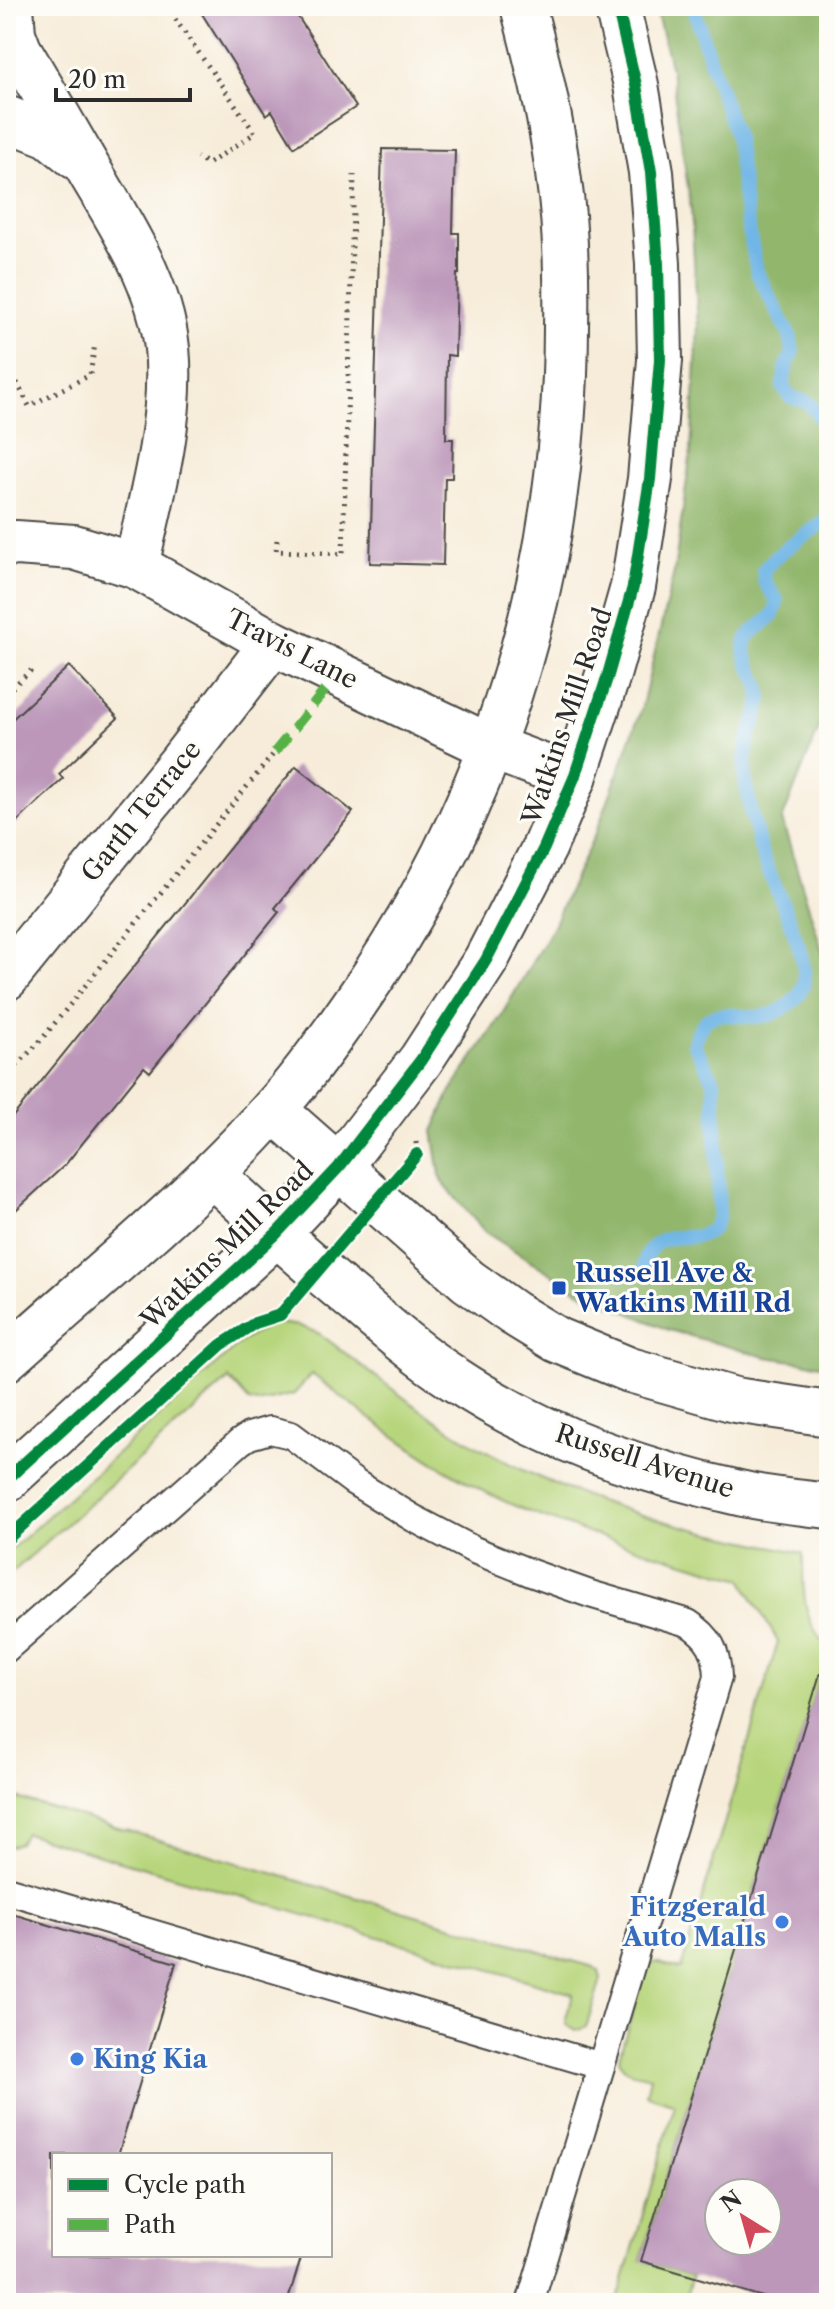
<svg xmlns="http://www.w3.org/2000/svg" width="835" height="2309" font-family="'Libre Caslon Text',serif">
	<style>
		.green { fill: #b7d57c; stroke: #718054; stroke-width: 2 }
		.forest { fill: #91b66c; stroke: #5e704c; stroke-width: 2 }
		.lines { fill: none; stroke-linecap: round; stroke-linejoin: round }
		.stream { stroke: #6fb6e6; stroke-width: 14 }
		.building { fill: #bc97ba; fill-rule: evenodd }
		.service-casing { stroke: #4a4845; stroke-width: 30 }
		.minor-casing { stroke: #4a4845; stroke-width: 48 }
		.tertiary-casing { stroke: #4a4845; stroke-width: 48 }
		.path { stroke: #4a4845; stroke-width: 5; stroke-dasharray: 2 6; stroke-linecap: butt }
		.service { stroke: #fff; stroke-width: 26 }
		.minor { stroke: #fff; stroke-width: 44 }
		.tertiary { stroke: #fff; stroke-width: 44 }
		.quiet { stroke: #56b246; stroke-width: 10; stroke-dasharray: 20 10; stroke-linecap: butt }
		.cycleway-casing { stroke: #fdfcf7; stroke-width: 17 }
		.cycleway { stroke: #00873e; stroke-width: 12 }
		.transit-dot { fill: #1a4fb4; stroke: #fdfcf7; stroke-width: 3 }
		.shop-dot { fill: #3f7fe0; stroke: #fdfcf7; stroke-width: 3 }
		.labels { text-anchor: middle; stroke-width: 6; stroke-linejoin: round; paint-order: stroke }
		.street-label { font-size: 26px; fill: #2b2b2b; stroke: #fdfcf7 }
		.transit-label { font-size: 26px; font-weight: bold; fill: #164399; stroke: #fdfcf7; text-anchor: start }
		.shop-label { font-size: 26px; font-weight: bold; fill: #366cbe; stroke: #fdfcf7; text-anchor: end }
	</style>
	<rect width="100%" height="100%" fill="#fdfcf7"/>
	<filter id="ink" filterUnits="userSpaceOnUse"><feTurbulence type="fractalNoise" baseFrequency=".0125" numOctaves="2"/><feDisplacementMap in="SourceGraphic" scale="16" xChannelSelector="R" yChannelSelector="G"/><feConvolveMatrix kernelMatrix="1 2 1 2 8 2 1 2 1" color-interpolation-filters="sRGB"/></filter>
	<filter id="wash" filterUnits="userSpaceOnUse"><feTurbulence type="fractalNoise" baseFrequency=".006" numOctaves="4" result="noise"/><feDisplacementMap in="SourceGraphic" scale="32" xChannelSelector="R" yChannelSelector="G"/><feGaussianBlur stdDeviation="1.8" result="paint"/><feColorMatrix in="noise" values="0 0 0 0 0 0 0 0 0 0 0 0 0 0 0 0 0 1.4 0 .05"/><feComposite in="paint" operator="in"/></filter>
	<g filter="url(#wash)">
		<rect width="100%" height="100%" fill="#f7ecd9"/>
		<g class="green">
			<path d="M 278,1323 L 300,1326 L 320,1334 C 376,1376 428,1420 490,1453 C 587,1507 695,1531 803,1553 C 803,1585 801,1625 829,1646 L 641,2260 L 692,2276 L 684,2303 L 658,2303 L 642,2298 L 640,2303 L 617,2303 L 675,2104 L 646,2094 L 650,2077 C 637,2073 620,2072 619,2057 L 646,1967 L 656,1962 L 681,1969 L 778,1642 L 742,1579 C 668,1557 593,1537 522,1509 C 445,1477 377,1425 312,1374 L 294,1394 L 257,1403 L 249,1401 L 229,1379 L 6,1578 L 6,1554 L 242,1341 L 268,1326 Z"/>
			<path d="M 6,1795 L 593,1967 L 599,1971 L 601,1979 L 586,2027 L 576,2031 L 567,2025 L 566,2018 L 573,1994 L 25,1833 L 19,1843 L 6,1848 Z"/>
		</g>
		<path class="forest" d="M 655,6 L 829,6 L 829,715 L 824,716 L 782,820 L 829,973 L 829,1366 L 766,1357 L 669,1330 L 580,1292 L 485,1232 L 441,1181 L 433,1131 L 451,1091 L 501,1016 L 552,928 L 599,825 L 641,710 L 674,572 L 691,451 L 698,327 L 691,209 L 671,70 Z"/>
		<g class="lines">
			<g class="stream">
				<path d="M 693,6 L 712,67 L 736,136 L 746,215 L 757,272 L 790,336 L 793,352 L 786,368 L 783,387 L 790,397 L 808,402 L 829,428"/>
				<path d="M 643,1272 C 644,1266 645,1257 648,1253 C 666,1220 712,1257 719,1212 L 714,1081 L 694,1044 C 708,988 748,1034 784,1008 C 793,1002 799,998 803,986 C 812,959 772,883 762,854 C 757,837 752,818 749,800 C 745,783 743,763 747,746 C 750,730 759,716 761,699 C 762,679 744,665 745,647 C 746,625 776,627 777,600 L 765,583 L 763,571 C 780,548 808,536 829,517"/>
			</g>
		</g>
		<g id="blocks">
			<g class="building">
				<path d="M 197,6 L 291,6 L 356,107 L 294,147 L 272,111 L 266,115 Z"/>
				<path d="M 382,149 L 455,150 L 453,233 L 459,233 L 459,274 L 457,274 L 455,356 L 447,355 L 446,439 L 453,439 L 452,478 L 445,478 L 443,565 L 370,563 Z"/>
				<path d="M 69,666 L 118,718 L 59,774 L 63,779 L 6,832 L 6,725 Z"/>
				<path d="M 296,766 L 353,812 L 275,908 L 279,912 L 150,1072 L 144,1067 L 65,1165 L 6,1219 L 6,1125 Z"/>
				<path d="M 820,1674 L 829,1676 L 829,2303 L 783,2303 L 641,2261 ZM 719,2193 L 767,2193 L 767,2241 L 719,2241 Z"/>
				<path d="M 6,1912 L 176,1963 L 118,2155 L 54,2155 L 54,2255 L 302,2255 L 287,2303 L 6,2303 Z"/>
			</g>
		</g>
	</g>
	<g filter="url(#ink)">
		<use href="#blocks" fill-opacity="0" stroke="#4a4845" stroke-width="2"/>
		<g class="lines">
			<g class="service-casing">
				<g id="service">
					<path d="M 6,1649 L 240,1442 L 249,1436 L 270,1430 L 291,1435 L 354,1482 L 413,1518 L 474,1550 L 531,1573 L 590,1594 L 688,1623 C 710,1637 717,1651 718,1677 L 530,2303"/>
					<path d="M 6,1890 L 601,2066"/>
				</g>
			</g>
			<g class="minor-casing">
				<g id="minor">
					<path d="M 11,6 L 13,34 L 19,50 C 44,92 69,135 93,177 C 127,234 165,293 168,361 C 171,430 151,499 136,566"/>
					<path d="M 6,118 L 49,135 L 76,157"/>
					<path d="M 6,545 L 16,543 L 74,547 L 136,566 L 273,643 L 491,747 L 574,778"/>
					<path d="M 6,978 L 182,761 L 273,643"/>
				</g>
			</g>
			<g class="tertiary-casing">
				<g id="tertiary">
					<path d="M 274,1110 L 468,1281 L 513,1313 L 557,1340 L 630,1370 L 735,1400 L 829,1414"/>
					<path d="M 212,1174 C 260,1219 308,1262 358,1303 C 388,1329 419,1356 453,1378 C 538,1435 640,1471 739,1493 C 768,1500 799,1502 829,1506"/>
					<path d="M 6,1359 C 96,1278 192,1201 273,1110 C 302,1078 328,1042 353,1006 C 496,803 565,576 566,328 C 567,279 566,229 559,181 C 552,122 538,64 523,6"/>
					<path d="M 6,1480 L 276,1234 L 339,1167 L 421,1060 L 486,960 L 544,848 L 574,778 L 608,675 L 633,587 L 650,479 L 660,360 L 658,264 L 651,172 L 636,85 L 617,6"/>
				</g>
			</g>
			<g class="path">
				<path d="M 166,6 L 255,133 L 208,164 L 197,157"/>
				<path d="M 6,361 L 29,406 L 90,375 L 95,344"/>
				<path d="M 277,540 L 276,551 L 343,554 L 354,175"/>
				<path d="M 6,693 L 35,667"/>
				<path d="M 6,1077 L 42,1039 L 275,752"/>
				<path d="M 416,1142 L 417,1154"/>
			</g>
			<use href="#service" class="service"/>
			<use href="#minor" class="minor"/>
			<use href="#tertiary" class="tertiary"/>
			<path class="quiet" d="M 275,752 L 338,674"/>
			<g class="cycleway-casing">
				<g id="cycleway">
					<path d="M 6,1480 L 276,1234 L 339,1167 L 421,1060 L 486,960 L 544,848 L 574,778 L 608,675 L 633,587 L 650,479 L 660,360 L 658,264 L 651,172 L 636,85 L 617,6"/>
					<path d="M 6,1540 L 221,1345 L 255,1323 L 280,1315 L 417,1154"/>
				</g>
			</g>
			<use href="#cycleway" class="cycleway"/>
		</g>
	</g>
	<rect class="transit-dot" x="551" y="1280" width="16" height="16" rx="4"/>
	<g class="shop-dot">
		<circle cx="782" cy="1922" r="8"/>
		<circle cx="77" cy="2059" r="8"/>
	</g>
	<g class="labels">
		<g class="street-label">
			<text transform="translate(292 649) rotate(27)" y="9">Travis Lane</text>
			<text transform="translate(567 716) rotate(-71)" y="9">Watkins Mill Road</text>
			<text transform="translate(141 811) rotate(-51)" y="9">Garth Terrace</text>
			<text transform="translate(227 1245) rotate(-44)" y="9">Watkins Mill Road</text>
			<text transform="translate(645 1461) rotate(18)" y="9">Russell Avenue</text>
		</g>
		<g class="transit-label">
			<text x="575" y="1282">Russell Ave &amp;<tspan x="575" dy="30">Watkins Mill Rd</tspan></text>
		</g>
		<g class="shop-label">
			<text x="766" y="1916">Fitzgerald<tspan x="766" dy="30">Auto Malls</tspan></text>
			<text x="93" y="2068" text-anchor="start">King Kia</text>
		</g>
	</g>
	<rect width="835" height="2309" fill="none" stroke="#fdfcf7" stroke-width="32"/>
	<rect x="52" y="2153" width="280" height="104" fill="#fdfcf7" stroke="#a9a8a5" stroke-width="2"/>
	<rect x="68" y="2179" width="40" height="12" fill="#00873e" stroke="#a9a8a5" stroke-width="2"/>
	<text x="124" y="2193" font-size="24" fill="#2b2b2b">Cycle path</text>
	<rect x="68" y="2219" width="40" height="12" fill="#56b246" stroke="#a9a8a5" stroke-width="2"/>
	<text x="124" y="2233" font-size="24" fill="#2b2b2b">Path</text>
	<g transform="translate(743 2217) rotate(323)"><circle r="38" fill="#fdfcf7" stroke="#a9a8a5" stroke-width="2"/>
	<path d="M0-6L14 30L0 20L-14 30Z" fill="#d1495b"/>
	<text y="-12" font-size="22" font-weight="bold" text-anchor="middle" fill="#2b2b2b">N</text>
	</g>
	<path d="M56 88v12h134v-12" fill="none" stroke="#2b2b2b" stroke-width="4"/>
	<text x="68" y="88" font-size="24" fill="#2b2b2b" stroke="#fdfcf7" stroke-width="6" paint-order="stroke">20 m</text>
</svg>
